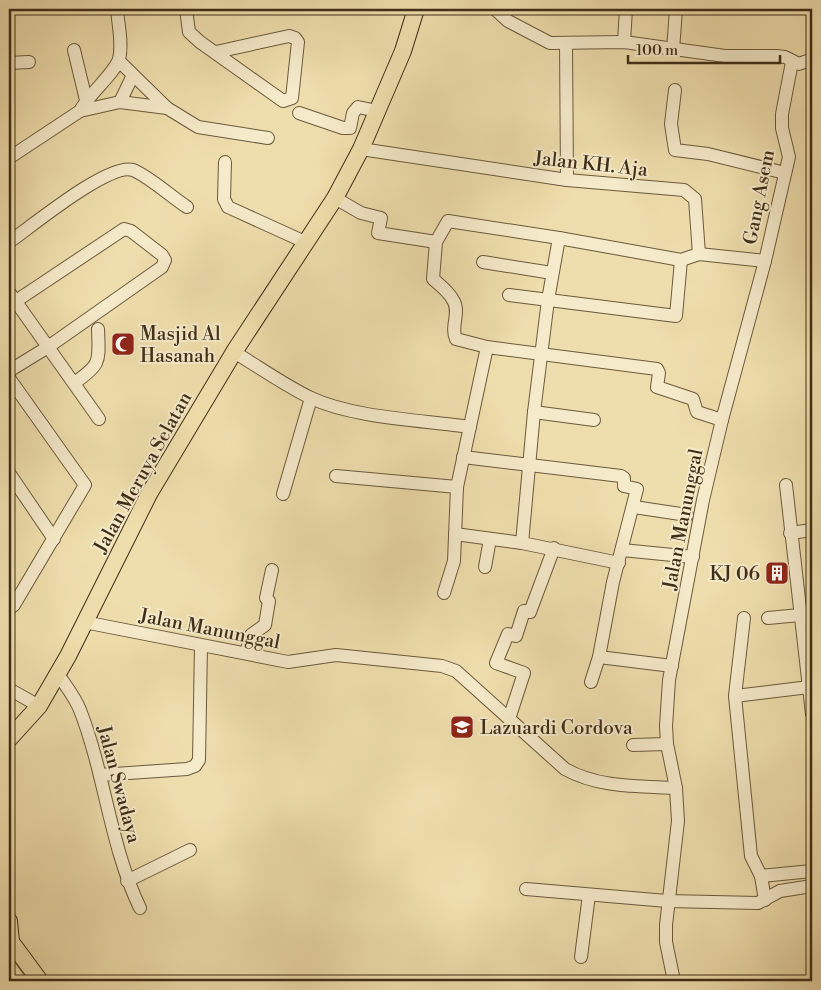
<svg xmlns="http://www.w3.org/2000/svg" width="821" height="990" font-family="'Libre Bodoni',serif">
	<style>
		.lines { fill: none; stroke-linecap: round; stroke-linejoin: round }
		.minor-casing { stroke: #6b5a3c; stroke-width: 14 }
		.major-casing { stroke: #3f2e17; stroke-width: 18 }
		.highway-casing { stroke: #3f2e17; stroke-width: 19 }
		.minor { stroke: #f5eaca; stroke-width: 12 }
		.major { stroke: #efdead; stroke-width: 16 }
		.highway { stroke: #efdead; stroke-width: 18 }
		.labels { text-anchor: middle; stroke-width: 4; stroke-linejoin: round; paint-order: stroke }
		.street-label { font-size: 19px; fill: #3f2e17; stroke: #f5eaca }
		.poi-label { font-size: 19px; fill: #3f2e17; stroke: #f5eaca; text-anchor: start }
	</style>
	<rect width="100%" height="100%" fill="#efdead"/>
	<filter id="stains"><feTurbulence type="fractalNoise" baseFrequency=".004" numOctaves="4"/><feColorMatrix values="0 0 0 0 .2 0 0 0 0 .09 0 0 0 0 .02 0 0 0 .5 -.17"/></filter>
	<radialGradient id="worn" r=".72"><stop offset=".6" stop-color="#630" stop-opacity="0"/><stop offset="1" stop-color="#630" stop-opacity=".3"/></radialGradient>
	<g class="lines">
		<g class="minor-casing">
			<g id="minor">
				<path d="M 186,9 L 189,32 L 200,42 L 283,101 L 292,98 L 298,42 L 295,38 L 289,36 L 216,52"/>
				<path d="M 495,9 L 508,21 L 550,43 L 624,42 L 725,56 L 776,56 L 785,57 L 799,64 L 812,59"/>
				<path d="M 624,42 L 626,9"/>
				<path d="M 566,43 L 567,180"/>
				<path d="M 74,50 L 86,100"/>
				<path d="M 673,50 L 676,9"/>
				<path d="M 119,61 L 167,108 L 198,127 L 268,138"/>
				<path d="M 9,63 L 29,62"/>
				<path d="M 675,90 L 671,124 L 675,150 L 708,154 L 785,173"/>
				<path d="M 120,102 L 133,75"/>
				<path d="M 80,111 L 120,102 L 167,108"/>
				<path d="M 299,113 L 343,128 L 350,128 L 353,113 L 358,107 L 377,111"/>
				<path d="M 361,149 L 567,180 L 684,190 L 695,199 L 699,254"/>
				<path d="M 9,158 L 80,111 C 88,95 115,73 119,59 C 123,44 118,24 117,9"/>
				<path d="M 225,162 L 224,199 L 228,207 L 305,242"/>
				<path d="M 335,198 L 361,213 L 381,218 L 378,233 L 436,242"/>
				<path d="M 9,242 C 31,227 109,162 133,170 C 147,175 173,198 187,207"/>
				<path d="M 483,262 L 552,273"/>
				<path d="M 9,292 L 99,419"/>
				<path d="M 509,295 L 676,316 L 681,260"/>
				<path d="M 487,347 L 456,339 C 450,327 461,312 453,300 C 449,292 440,285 433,279 L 436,242 L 448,221 L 559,238"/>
				<path d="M 234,352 C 259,367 284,385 311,398 C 354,418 422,420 470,427"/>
				<path d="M 9,371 L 48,347 L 162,267 L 165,260 L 162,255 L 131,231 L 124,229 L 16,301"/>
				<path d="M 9,378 L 85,485 L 14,605 L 9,609"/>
				<path d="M 74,383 C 102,364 99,361 98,329"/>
				<path d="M 534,412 L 594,420"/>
				<path d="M 463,457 L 621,476 L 624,478 L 624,486 L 637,489 L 613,582 L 599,657 L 591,682"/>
				<path d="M 9,473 L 54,539"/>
				<path d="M 336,476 L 457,487"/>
				<path d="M 786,485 L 812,714"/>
				<path d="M 283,494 L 311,398"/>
				<path d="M 634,507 L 687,515"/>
				<path d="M 790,533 L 812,530"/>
				<path d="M 455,534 L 522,543"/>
				<path d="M 622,550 L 693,557"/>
				<path d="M 619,563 L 522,543 L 534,412 L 548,300 L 559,238 L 681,260 L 699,254 L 765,261"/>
				<path d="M 485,567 L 490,539"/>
				<path d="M 444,593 L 454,561 L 457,487 L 487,347 L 657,369 L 659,373 L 657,387 L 693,399 L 697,412 L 722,420"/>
				<path d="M 744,618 L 735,696 L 751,856 L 761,876 L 765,900"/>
				<path d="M 768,618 L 800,615"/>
				<path d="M 84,622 L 288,662 L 336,655 L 442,666 L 456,671 L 565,769 C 599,788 638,786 676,788"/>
				<path d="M 246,653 L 251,635 L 265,625 L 269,601 L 266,598 L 272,570"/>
				<path d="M 599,657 L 672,666"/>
				<path d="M 58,674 C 65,685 75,697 80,710 C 105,774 110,846 140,908"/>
				<path d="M 9,689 L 39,706"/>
				<path d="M 735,696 L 809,687"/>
				<path d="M 509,719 L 524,673 L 496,663 L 508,634 L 516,636 L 524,611 L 530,612 L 554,548"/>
				<path d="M 633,745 L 667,744"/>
				<path d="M 100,775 L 187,769 L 195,766 L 199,760 L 201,646"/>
				<path d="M 761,876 L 812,871"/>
				<path d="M 127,881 L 190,850"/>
				<path d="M 526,889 L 667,901 L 758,903 L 780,891 L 812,886"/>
				<path d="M 581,957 L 589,895"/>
				<path d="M 674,981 L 666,942 L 666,925 L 678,821 L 676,788 L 667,744 L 666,726 L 669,680 L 703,500 L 722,420 L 765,261 L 789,157 L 782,128 L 782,114 L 792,62"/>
			</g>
		</g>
		<g class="major-casing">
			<g id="major">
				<path d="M 9,739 L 39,706 L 68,656 L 149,494 L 234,352 L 335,198 L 361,149 L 403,51 L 416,9"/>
				<path d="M 9,921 L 11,942"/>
				<path d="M 9,939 L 40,981"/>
			</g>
		</g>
		<g class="highway-casing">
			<path id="highway" d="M 9,970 L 17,981"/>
		</g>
		<use href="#minor" class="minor"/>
		<use href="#major" class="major"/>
		<use href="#highway" class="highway"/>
	</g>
	<defs>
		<g id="mosque-square" transform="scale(1.25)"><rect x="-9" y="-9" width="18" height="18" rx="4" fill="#8f2418" stroke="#f5eaca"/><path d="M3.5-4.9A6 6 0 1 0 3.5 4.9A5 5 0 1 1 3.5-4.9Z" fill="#fff"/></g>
		<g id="building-square" transform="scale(1.25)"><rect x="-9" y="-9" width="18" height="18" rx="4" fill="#8f2418" stroke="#f5eaca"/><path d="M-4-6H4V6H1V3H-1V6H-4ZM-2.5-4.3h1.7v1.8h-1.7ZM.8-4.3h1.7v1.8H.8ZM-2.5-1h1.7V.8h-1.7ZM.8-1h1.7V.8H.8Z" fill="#fff"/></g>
		<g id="school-square" transform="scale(1.25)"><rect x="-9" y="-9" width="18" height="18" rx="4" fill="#8f2418" stroke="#f5eaca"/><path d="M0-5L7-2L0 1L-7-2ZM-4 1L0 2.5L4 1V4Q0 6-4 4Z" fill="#fff"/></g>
	</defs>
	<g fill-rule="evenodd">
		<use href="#mosque-square" x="123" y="344"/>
		<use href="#building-square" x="777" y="573"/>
		<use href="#school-square" x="462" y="727"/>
	</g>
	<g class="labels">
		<g class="street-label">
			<text transform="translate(591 163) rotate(6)" y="7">Jalan KH. Aja</text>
			<text transform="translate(758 197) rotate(-79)" y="7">Gang Asem</text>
			<text transform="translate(142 472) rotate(-61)" y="7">Jalan Meruya Selatan</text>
			<text transform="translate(682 519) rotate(-79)" y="7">Jalan Manunggal</text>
			<text transform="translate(210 628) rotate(11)" y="7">Jalan Manunggal</text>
			<text transform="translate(120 784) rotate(75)" y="7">Jalan Swadaya</text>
		</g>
		<g class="poi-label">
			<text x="140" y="340">Masjid Al<tspan x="140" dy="22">Hasanah</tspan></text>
			<text x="760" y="580" text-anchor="end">KJ 06</text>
			<text x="480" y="734">Lazuardi Cordova</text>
		</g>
	</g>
	<rect width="821" height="990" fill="none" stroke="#efdead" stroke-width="30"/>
	<rect x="10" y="10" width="801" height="970" fill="none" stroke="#3f2e17" stroke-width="2.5"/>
	<rect x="15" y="15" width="791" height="960" fill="none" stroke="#3f2e17"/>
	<path d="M628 55v8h152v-8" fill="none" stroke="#3f2e17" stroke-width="2.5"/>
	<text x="636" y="55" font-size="15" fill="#3f2e17" stroke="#f5eaca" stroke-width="4" paint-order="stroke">100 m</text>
	<rect width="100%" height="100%" filter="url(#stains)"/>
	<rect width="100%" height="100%" fill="url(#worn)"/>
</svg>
